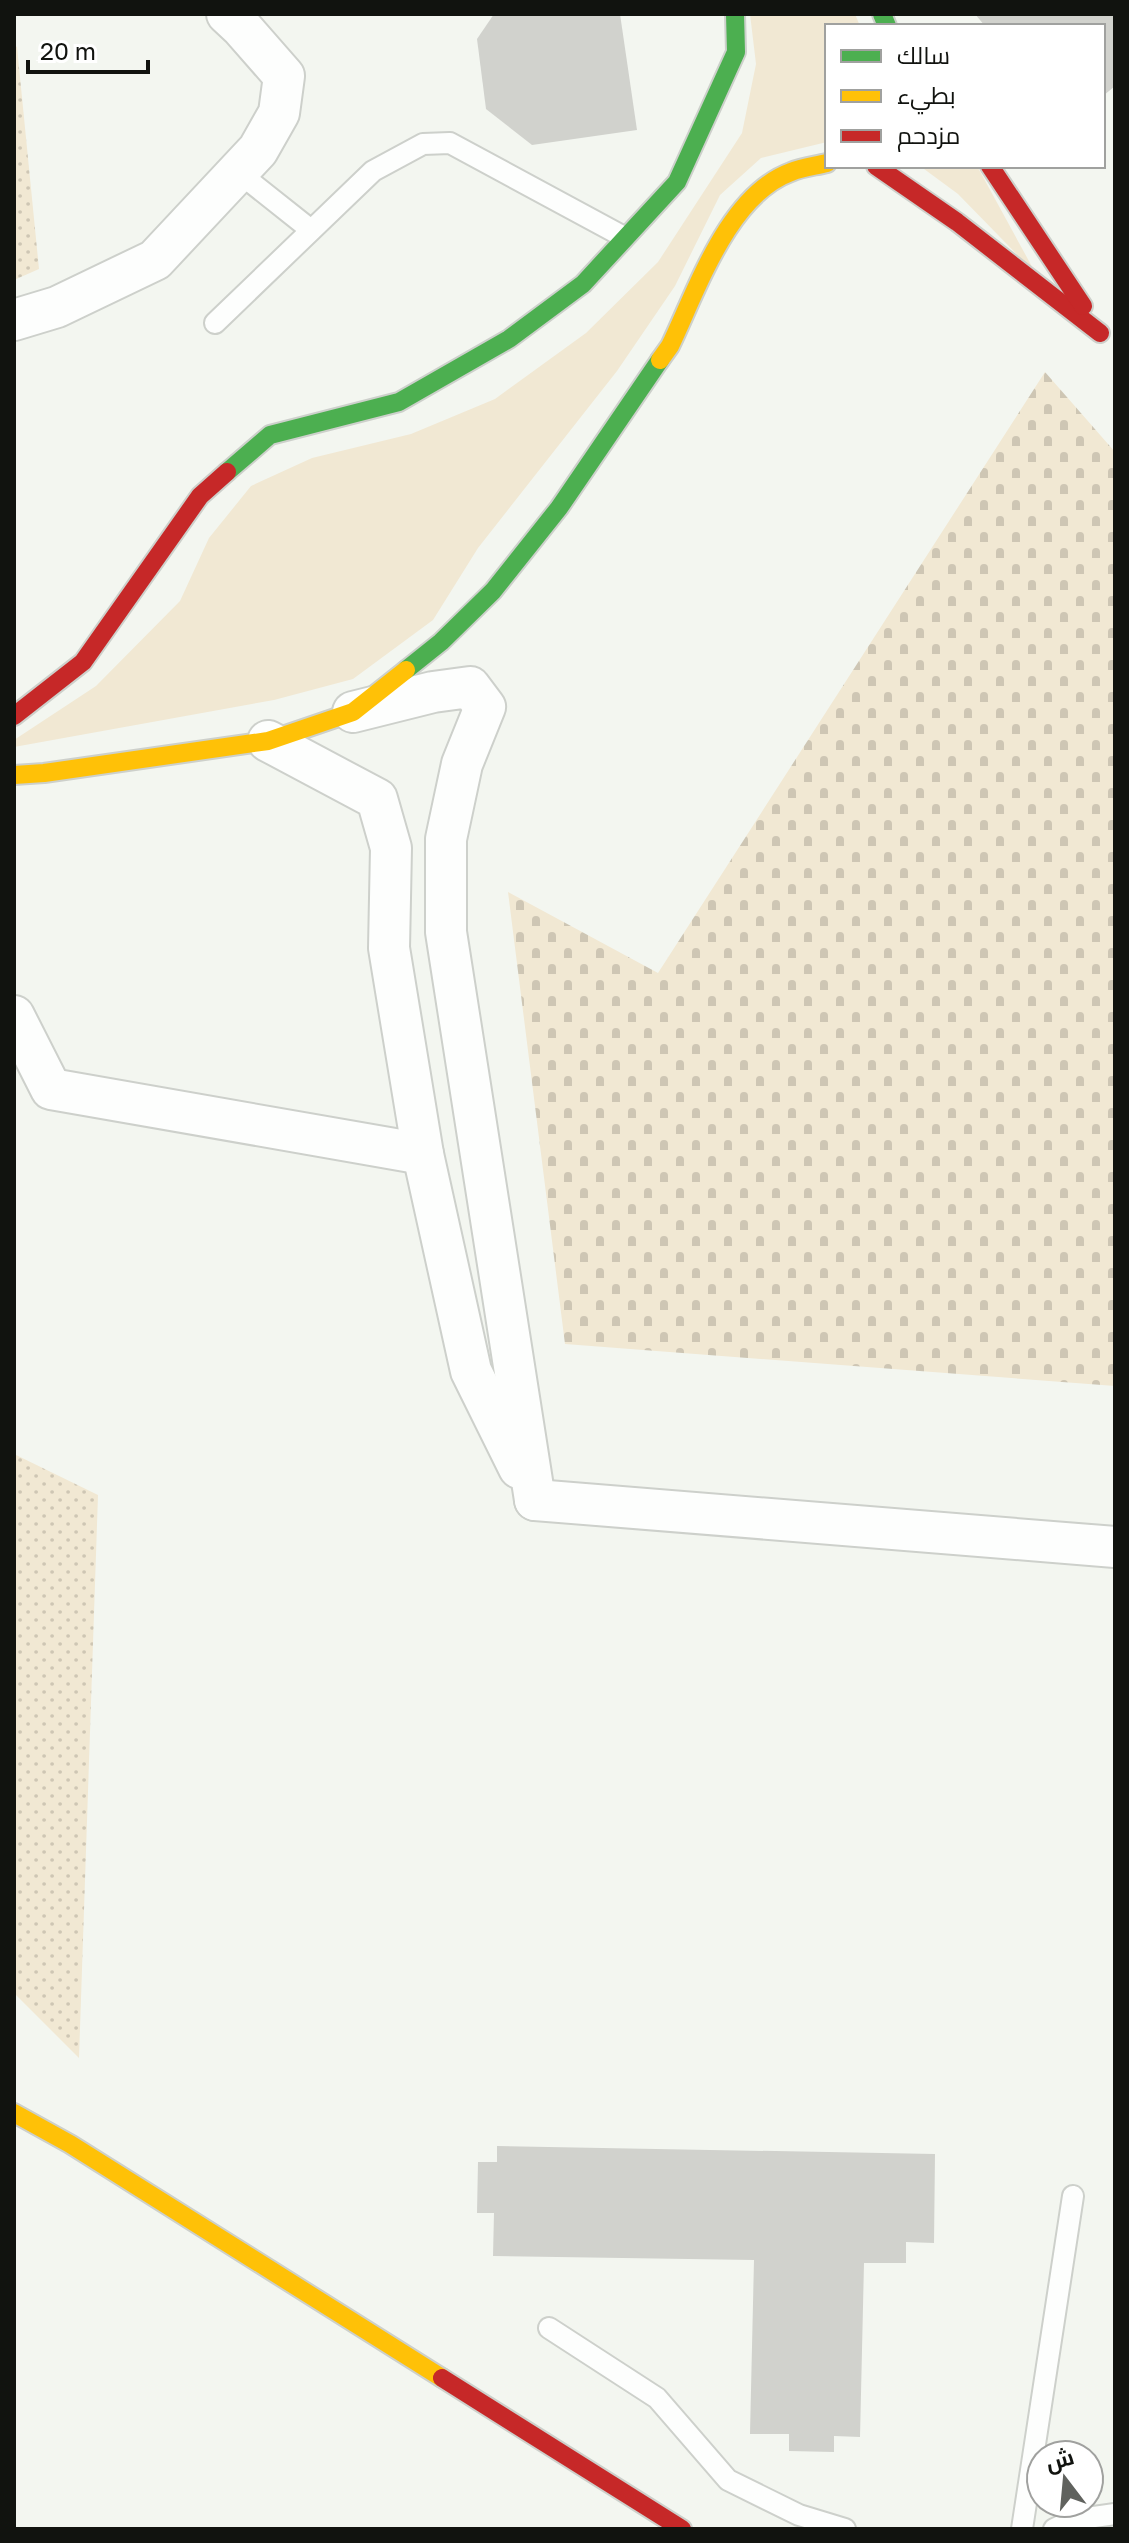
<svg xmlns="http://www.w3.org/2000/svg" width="1129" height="2543" font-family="'Golos Text',Cairo,sans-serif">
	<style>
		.grass { fill: url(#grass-dots) }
		.cemetery { fill: url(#cemetery-stones) }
		.green { fill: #f1e8d3 }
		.building { fill: #d1d2cd }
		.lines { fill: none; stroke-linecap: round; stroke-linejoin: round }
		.lane-casing { stroke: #cdd0cb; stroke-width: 24 }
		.street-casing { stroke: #cdd0cb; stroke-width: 44 }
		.fast-casing { stroke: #cdd0cb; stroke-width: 22 }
		.slow-casing { stroke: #cdd0cb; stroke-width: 22 }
		.jam-casing { stroke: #cdd0cb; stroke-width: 22 }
		.lane { stroke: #fdfefd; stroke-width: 20 }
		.street { stroke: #fdfefd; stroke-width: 40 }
		.fast { stroke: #4caf50; stroke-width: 18 }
		.slow { stroke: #ffc107; stroke-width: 18 }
		.jam { stroke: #c62828; stroke-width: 18 }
	</style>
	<defs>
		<pattern id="grass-dots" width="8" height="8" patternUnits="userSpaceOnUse" patternTransform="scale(2)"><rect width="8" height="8" fill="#f1e8d3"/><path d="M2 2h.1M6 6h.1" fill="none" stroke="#cec6b4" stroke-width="1.8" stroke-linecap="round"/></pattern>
		<pattern id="cemetery-stones" width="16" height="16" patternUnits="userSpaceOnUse" patternTransform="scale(2)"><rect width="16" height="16" fill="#f1e8d3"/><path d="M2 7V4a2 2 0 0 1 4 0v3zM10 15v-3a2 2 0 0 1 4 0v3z" fill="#cec6b4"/></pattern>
	</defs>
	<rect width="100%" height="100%" fill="#f3f6f0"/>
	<g class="grass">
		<path d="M 14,45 L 17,47 L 39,269 L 14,280 Z"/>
		<path d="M 14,1454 L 98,1495 L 79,2058 L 14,1993 Z"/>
	</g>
	<path class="cemetery" d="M 1045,372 L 1115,452 L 1115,1386 L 565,1344 L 508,892 L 658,973 Z"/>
	<g class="green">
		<path d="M 750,14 L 855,14 L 860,26 L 827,26 L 827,142 L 761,158 L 720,195 L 675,286 L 617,371 L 478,548 L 433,620 L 353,679 L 274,700 L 14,747 L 14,740 L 96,686 L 180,601 L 209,538 L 251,486 L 312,458 L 411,434 L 495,399 L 586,333 L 658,262 L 742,133 L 756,64 Z"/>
		<path d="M 920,166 L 977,166 L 1036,274 L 958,194 Z"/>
	</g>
	<g class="building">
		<path d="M 494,14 L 620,14 L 637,130 L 532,145 L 486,109 L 477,39 Z"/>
		<path d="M 975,14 L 1115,14 L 1115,86 L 1103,96 L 1103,26 L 985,26 Z"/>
		<path d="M 497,2146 L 935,2154 L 934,2243 L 906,2242 L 906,2263 L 864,2263 L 860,2437 L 834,2436 L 834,2452 L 789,2451 L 789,2434 L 750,2434 L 754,2260 L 493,2256 L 494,2213 L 477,2213 L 478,2162 L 497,2162 Z"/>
	</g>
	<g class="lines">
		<g class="lane-casing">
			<g id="lane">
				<path d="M 238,172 L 311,230"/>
				<path d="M 215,323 L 373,171 L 423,144 L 450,143 L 624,237"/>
				<path d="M 549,2328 L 657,2398 L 728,2480 L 799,2515 L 845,2529"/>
				<path d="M 1022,2529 L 1073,2196"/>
				<path d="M 1054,2529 L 1073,2520 L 1115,2514"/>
			</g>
		</g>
		<g class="street-casing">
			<g id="street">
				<path d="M 14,320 L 57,307 L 155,260 L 258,150 L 279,113 L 284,76 L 242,28 L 227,14"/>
				<path d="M 353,712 L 433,692 L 470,687 L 485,707 L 462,764 L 446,839 L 446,932 L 535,1500"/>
				<path d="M 268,741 L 377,799 L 391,848 L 389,948 L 423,1154 L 471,1371 L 519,1468"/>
				<path d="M 14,1016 L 51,1089 L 423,1154"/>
				<path d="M 535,1500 L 1115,1547"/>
			</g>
		</g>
		<g class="fast-casing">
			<g id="fast">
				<path d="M 882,14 L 887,26"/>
				<path d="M 227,472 L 270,435 L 399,402 L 509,339 L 583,284 L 677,182 L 736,52 L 735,14"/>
				<path d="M 406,670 L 441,642 L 493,591 L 559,508 L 660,360"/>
			</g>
		</g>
		<g class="slow-casing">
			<g id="slow">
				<path d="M 660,360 L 670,346 C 697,290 728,195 791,172 C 802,167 815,166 827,163"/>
				<path d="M 14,775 L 44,773 L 268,741 L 353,712 L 406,670"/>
				<path d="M 14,2113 L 70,2144 L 442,2378"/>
			</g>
		</g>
		<g class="jam-casing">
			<g id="jam">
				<path d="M 876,166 L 957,222 L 1100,333"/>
				<path d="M 990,166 L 1083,306"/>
				<path d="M 14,716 L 83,662 L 200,496 L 227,472"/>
				<path d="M 442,2378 L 682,2529"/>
			</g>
		</g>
		<use href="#lane" class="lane"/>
		<use href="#street" class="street"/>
		<use href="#fast" class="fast"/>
		<use href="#slow" class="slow"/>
		<use href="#jam" class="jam"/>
	</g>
	<rect width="1129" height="2543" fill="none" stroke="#11130f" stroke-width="32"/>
	<rect x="825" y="24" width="280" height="144" fill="#ffffff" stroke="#a0a19f" stroke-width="2"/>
	<rect x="841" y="50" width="40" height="12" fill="#4caf50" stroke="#a0a19f" stroke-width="2"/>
	<text x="897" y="64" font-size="24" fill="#11130f">سالك</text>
	<rect x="841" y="90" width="40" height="12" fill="#ffc107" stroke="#a0a19f" stroke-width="2"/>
	<text x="897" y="104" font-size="24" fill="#11130f">بطيء</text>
	<rect x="841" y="130" width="40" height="12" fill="#c62828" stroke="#a0a19f" stroke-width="2"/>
	<text x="897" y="144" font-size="24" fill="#11130f">مزدحم</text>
	<g transform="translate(1065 2479) rotate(344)"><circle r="38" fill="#ffffff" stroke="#a0a19f" stroke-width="2"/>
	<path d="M0-6L14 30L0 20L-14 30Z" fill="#60625e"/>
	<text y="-12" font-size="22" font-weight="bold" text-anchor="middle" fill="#11130f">ش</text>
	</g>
	<path d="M28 60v12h120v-12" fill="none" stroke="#11130f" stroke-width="4"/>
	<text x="40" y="60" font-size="24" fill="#11130f" stroke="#ffffff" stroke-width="6" paint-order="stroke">20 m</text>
</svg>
